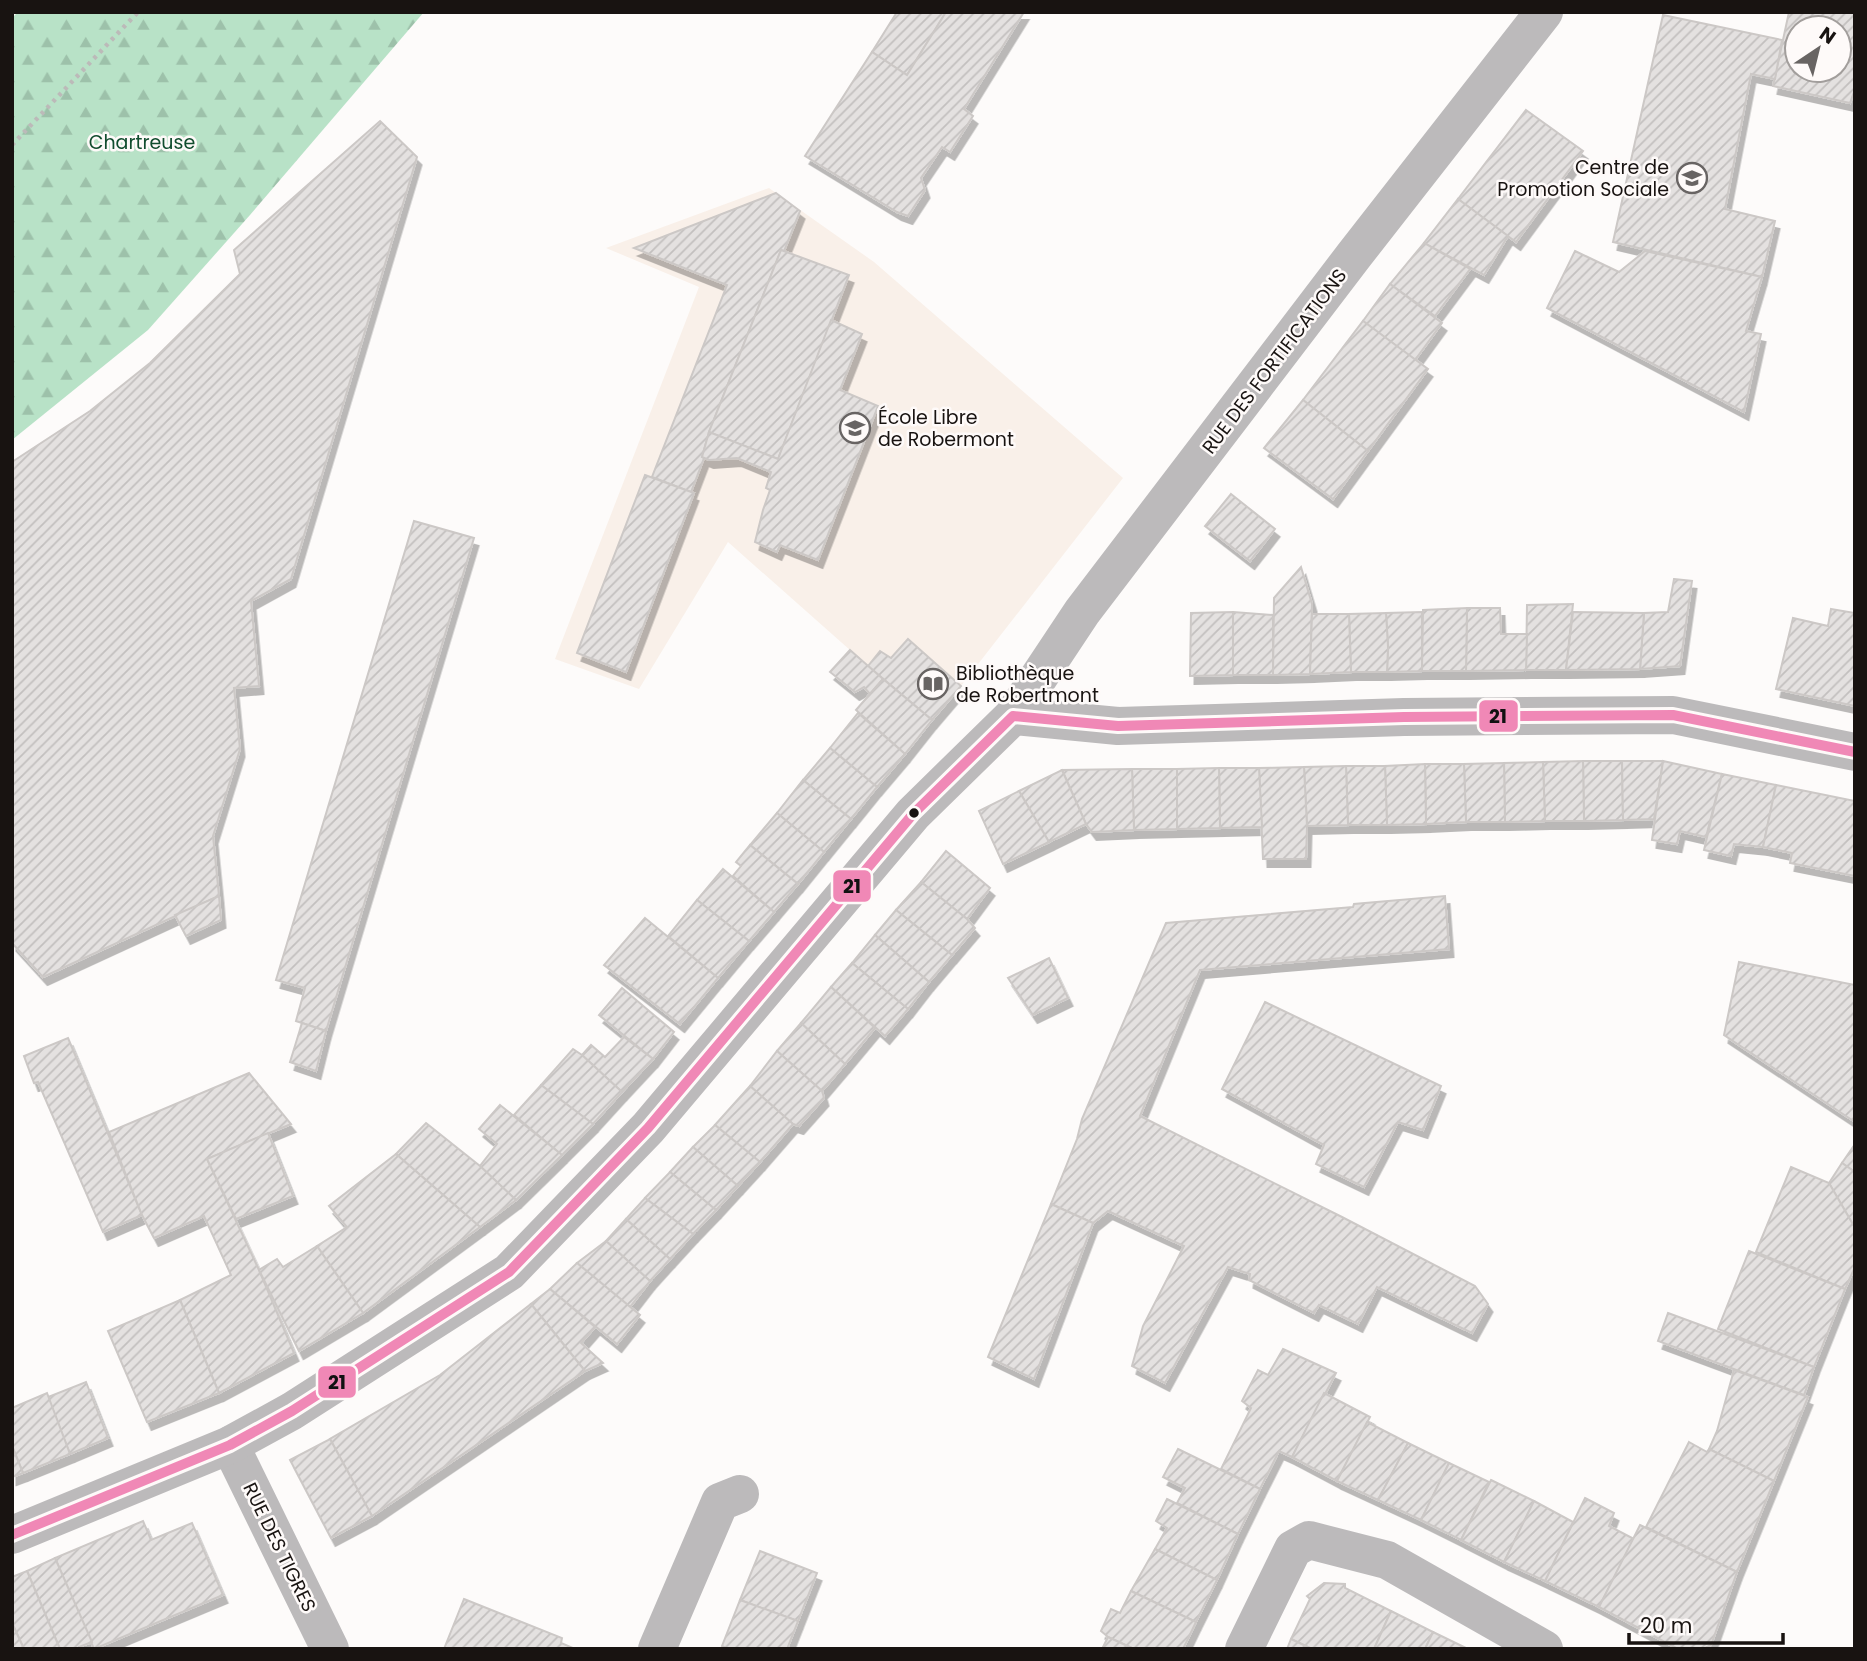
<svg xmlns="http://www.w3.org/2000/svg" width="1867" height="1661" font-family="Poppins,sans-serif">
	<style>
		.education { fill: #f9f0e9 }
		.forest { fill: url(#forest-firs) }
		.building { fill: url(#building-hatch); stroke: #ccc8c6; stroke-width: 2; fill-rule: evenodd; filter: url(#shadow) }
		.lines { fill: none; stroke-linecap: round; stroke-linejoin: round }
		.path { stroke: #bcbab9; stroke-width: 4.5; stroke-dasharray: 3.5 5; stroke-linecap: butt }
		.minor { stroke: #bcbabb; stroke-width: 38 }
		.bus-1-casing { stroke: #fefaf9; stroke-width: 16 }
		.bus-1 { stroke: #f088b6; stroke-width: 10 }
		.bus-dot { fill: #181311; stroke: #fefaf9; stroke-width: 2.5 }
		.labels { text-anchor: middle; stroke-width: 5; stroke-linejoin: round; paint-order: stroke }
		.park-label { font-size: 19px; fill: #114d2e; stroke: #fefaf9 }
		.poi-label { font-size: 19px; fill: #181311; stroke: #fefaf9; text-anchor: start }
		.street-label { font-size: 19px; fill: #181311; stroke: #fefaf9 }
		.line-badge { stroke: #fefaf9; stroke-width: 2.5 }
		.pale-badge-label { font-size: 19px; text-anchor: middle; font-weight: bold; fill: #111 }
	</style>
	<defs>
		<pattern id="forest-firs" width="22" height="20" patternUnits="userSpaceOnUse" patternTransform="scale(1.75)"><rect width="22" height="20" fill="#b8e2c7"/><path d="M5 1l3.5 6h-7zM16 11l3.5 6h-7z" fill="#9dc1aa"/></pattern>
		<pattern id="building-hatch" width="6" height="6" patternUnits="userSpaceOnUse" patternTransform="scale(1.75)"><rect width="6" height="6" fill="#e4e1e0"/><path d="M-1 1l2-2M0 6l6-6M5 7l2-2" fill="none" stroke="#c3c0bf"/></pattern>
		<filter id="shadow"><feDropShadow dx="4.5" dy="8" stdDeviation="0" flood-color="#0004"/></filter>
	</defs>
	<rect width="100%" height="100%" fill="#fdfbfa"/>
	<path class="education" d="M 769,188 L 874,262 L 1123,478 L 961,686 L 932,720 L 868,666 L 728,542 L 639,689 L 555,659 L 699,287 L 606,248 Z"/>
	<path class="forest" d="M 18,12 L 424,12 L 250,215 L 148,330 L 12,440 L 12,18 Z"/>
	<g class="building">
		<path d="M 897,12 L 946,12 L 907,75 L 872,52 Z"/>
		<path d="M 946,12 L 1024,12 L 964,109 L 973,116 L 950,152 L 942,147 L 921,178 L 925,190 L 908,216 L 897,212 L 805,156 L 872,52 L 907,75 Z"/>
		<path d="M 1789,12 L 1855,12 L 1855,89 L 1850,103 L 1773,86 ZM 1797,28 L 1839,28 L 1839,70 L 1797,70 Z"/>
		<path d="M 1663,15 L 1782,40 L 1775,79 L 1751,74 L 1725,209 L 1775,221 L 1762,277 L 1613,242 Z"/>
		<path d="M 1526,110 L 1583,151 L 1516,242 L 1458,199 Z"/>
		<path d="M 380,121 L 417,157 L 291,579 L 251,601 L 259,686 L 234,688 L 240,749 L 213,836 L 219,896 L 43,977 L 12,943 L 12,462 L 90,411 L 150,363 L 240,274 L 234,250 Z"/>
		<path d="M 776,193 L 800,211 L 784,251 L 781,250 L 709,432 L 702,457 L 704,458 L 691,492 L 652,477 L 727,285 L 634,248 Z"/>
		<path d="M 1458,199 L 1508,236 L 1484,275 L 1424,243 Z"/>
		<path d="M 1424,243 L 1470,269 L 1435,316 L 1390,284 Z"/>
		<path d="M 781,250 L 849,275 L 778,459 L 709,432 Z"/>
		<path d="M 1575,251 L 1619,272 L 1645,251 L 1762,277 L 1746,331 L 1761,334 L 1744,412 L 1547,308 Z"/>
		<path d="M 1390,284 L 1442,323 L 1415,360 L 1363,321 Z"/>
		<path d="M 831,320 L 862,334 L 840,390 L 878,406 L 818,560 L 780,545 L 777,552 L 755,542 L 763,510 L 770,490 L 766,488 L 771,472 L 737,458 L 709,460 L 702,457 L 709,432 L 778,459 Z"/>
		<path d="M 1363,321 L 1428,369 L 1368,451 L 1303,400 Z"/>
		<path d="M 1303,400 L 1368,451 L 1333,499 L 1264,448 Z"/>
		<path d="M 645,475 L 694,493 L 626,672 L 577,653 Z"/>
		<path d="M 1231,494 L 1275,529 L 1250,561 L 1205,526 Z"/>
		<path d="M 414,521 L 474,538 L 326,1031 L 296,1021 L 305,988 L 276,980 Z"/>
		<path d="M 1301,567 L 1312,604 L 1310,674 L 1273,675 L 1274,598 Z"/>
		<path d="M 1674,579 L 1692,581 L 1680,666 L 1640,669 L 1644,613 L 1668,612 Z"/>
		<path d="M 1573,604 L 1566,670 L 1526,670 L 1527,605 Z"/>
		<path d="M 1467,608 L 1500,608 L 1501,634 L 1527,634 L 1526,670 L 1466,671 Z"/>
		<path d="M 1467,608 L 1466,671 L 1422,671 L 1423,610 Z"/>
		<path d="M 1831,609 L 1855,613 L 1855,706 L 1776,689 L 1793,618 L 1828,626 Z"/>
		<path d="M 1233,612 L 1273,615 L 1273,675 L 1233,675 Z"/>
		<path d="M 1233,612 L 1233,675 L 1190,676 L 1191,613 Z"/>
		<path d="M 1422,612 L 1422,671 L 1387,672 L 1388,647 L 1386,613 Z"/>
		<path d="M 1573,612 L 1644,613 L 1640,669 L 1566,670 Z"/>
		<path d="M 1386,613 L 1388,647 L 1387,672 L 1351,672 L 1349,614 Z"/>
		<path d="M 1312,614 L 1349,614 L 1351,672 L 1310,674 Z"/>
		<path d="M 908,639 L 961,686 L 932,720 L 868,666 L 880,651 L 891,658 Z"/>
		<path d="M 850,650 L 883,679 L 870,694 L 864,687 L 855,692 L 830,672 Z"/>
		<path d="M 883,679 L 932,720 L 905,754 L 856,710 Z"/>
		<path d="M 858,713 L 905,754 L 877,787 L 830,748 Z"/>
		<path d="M 830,748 L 877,787 L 851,819 L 803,780 Z"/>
		<path d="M 1583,761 L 1622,761 L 1623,820 L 1584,821 Z"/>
		<path d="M 1583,761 L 1584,821 L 1545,821 L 1543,762 Z"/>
		<path d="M 1622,761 L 1663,761 L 1654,819 L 1623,820 Z"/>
		<path d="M 1663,761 L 1722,774 L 1706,837 L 1680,831 L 1677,844 L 1652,840 Z"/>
		<path d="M 1543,762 L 1545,821 L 1505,822 L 1504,763 Z"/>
		<path d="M 1504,763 L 1505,822 L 1466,822 L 1464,764 Z"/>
		<path d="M 1425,764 L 1464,764 L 1466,822 L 1426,824 Z"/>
		<path d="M 1425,764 L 1426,824 L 1387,825 L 1385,766 Z"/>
		<path d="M 1346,766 L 1385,766 L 1387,825 L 1348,825 Z"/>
		<path d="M 1346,766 L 1348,825 L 1307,826 L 1304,767 Z"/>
		<path d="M 1304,767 L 1307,826 L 1306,859 L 1263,859 L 1259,768 Z"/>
		<path d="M 1219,768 L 1259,768 L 1262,827 L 1220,828 Z"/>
		<path d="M 1219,768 L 1220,828 L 1177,829 L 1177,769 Z"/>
		<path d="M 1132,769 L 1177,769 L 1177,829 L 1134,830 Z"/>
		<path d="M 1132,769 L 1134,830 L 1092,832 L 1086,824 L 1062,770 Z"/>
		<path d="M 1062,770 L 1086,824 L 1049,842 L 1019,791 Z"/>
		<path d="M 1722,774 L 1776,785 L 1763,847 L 1734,844 L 1731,856 L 1704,850 Z"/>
		<path d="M 803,780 L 851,819 L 824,852 L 777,813 Z"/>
		<path d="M 1776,785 L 1855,801 L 1855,876 L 1790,863 L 1792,853 L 1763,847 Z"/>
		<path d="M 1019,791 L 1049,842 L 1003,864 L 979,811 Z"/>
		<path d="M 777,813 L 824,852 L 798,884 L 750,845 Z"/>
		<path d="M 750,845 L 798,884 L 774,912 L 733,876 L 741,866 L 736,862 Z"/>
		<path d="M 946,851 L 990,888 L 967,919 L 921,882 Z"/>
		<path d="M 723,869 L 774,912 L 749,941 L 697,900 Z"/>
		<path d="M 921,882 L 967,919 L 975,928 L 952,955 L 896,910 Z"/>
		<path d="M 219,896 L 221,920 L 186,936 L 175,915 Z"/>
		<path d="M 1445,896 L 1449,949 L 1200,970 L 1140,1116 L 1342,1217 L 1475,1286 L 1488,1304 L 1472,1333 L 1377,1287 L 1358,1324 L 1319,1305 L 1314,1313 L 1249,1280 L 1250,1274 L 1228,1267 L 1165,1383 L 1132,1366 L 1143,1326 L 1184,1246 L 1108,1211 L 1093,1223 L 1051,1204 L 1077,1139 L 1082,1119 L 1166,923 L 1353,907 L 1354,904 Z"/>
		<path d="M 697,900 L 749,941 L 718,978 L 668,936 Z"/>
		<path d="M 896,910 L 952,955 L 929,982 L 875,935 Z"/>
		<path d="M 645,918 L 718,978 L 680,1024 L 604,965 Z"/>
		<path d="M 875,935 L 929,982 L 908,1009 L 852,963 Z"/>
		<path d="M 1049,958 L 1068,998 L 1033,1015 L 1008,978 Z"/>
		<path d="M 1739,962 L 1855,985 L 1855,1122 L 1724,1035 Z"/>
		<path d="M 852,963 L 908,1009 L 885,1036 L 831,987 Z"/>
		<path d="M 831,987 L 875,1028 L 845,1064 L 801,1023 Z"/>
		<path d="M 622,988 L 674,1032 L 653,1059 L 599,1015 Z"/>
		<path d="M 1265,1002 L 1441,1086 L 1423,1130 L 1398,1122 L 1364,1187 L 1316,1164 L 1324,1145 L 1222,1089 Z"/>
		<path d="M 302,1023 L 326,1031 L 316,1071 L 290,1062 Z"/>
		<path d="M 801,1023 L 845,1064 L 822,1091 L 777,1051 Z"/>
		<path d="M 624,1037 L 653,1059 L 622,1092 L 582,1055 L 591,1045 L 605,1057 Z"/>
		<path d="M 68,1038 L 142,1215 L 103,1232 L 38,1082 L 34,1083 L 24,1056 Z"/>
		<path d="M 573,1049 L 582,1055 L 622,1092 L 593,1124 L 541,1085 Z"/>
		<path d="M 777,1051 L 822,1091 L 824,1098 L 799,1126 L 793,1124 L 750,1086 Z"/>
		<path d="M 249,1073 L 291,1124 L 207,1159 L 259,1270 L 294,1353 L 219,1393 L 180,1300 L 231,1275 L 204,1216 L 154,1238 L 142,1215 L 109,1132 Z"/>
		<path d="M 541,1085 L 593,1124 L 562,1155 L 514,1115 Z"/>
		<path d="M 750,1086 L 793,1124 L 760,1162 L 715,1125 Z"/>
		<path d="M 500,1105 L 562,1155 L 516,1200 L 480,1166 L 497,1144 L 479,1129 Z"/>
		<path d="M 426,1123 L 480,1166 L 516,1200 L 480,1227 L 396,1154 Z"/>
		<path d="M 715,1125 L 760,1162 L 738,1186 L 693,1147 Z"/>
		<path d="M 268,1133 L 293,1196 L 236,1219 L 207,1159 Z"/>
		<path d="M 1855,1144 L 1855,1172 L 1842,1163 Z"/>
		<path d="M 693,1147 L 738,1186 L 716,1210 L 670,1172 Z"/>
		<path d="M 396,1154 L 480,1227 L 363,1313 L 317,1246 L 347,1227 L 329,1206 Z"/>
		<path d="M 1842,1163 L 1855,1172 L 1855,1228 L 1829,1183 Z"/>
		<path d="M 1791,1167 L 1829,1183 L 1855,1228 L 1855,1267 L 1845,1289 L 1756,1252 Z"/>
		<path d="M 670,1172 L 716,1210 L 693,1234 L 645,1198 Z"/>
		<path d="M 645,1198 L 693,1234 L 670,1259 L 626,1219 Z"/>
		<path d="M 1051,1204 L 1093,1223 L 1034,1379 L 988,1357 Z"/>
		<path d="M 626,1219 L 670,1259 L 650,1281 L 606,1241 Z"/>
		<path d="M 606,1241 L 650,1281 L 630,1307 L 577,1263 Z"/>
		<path d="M 317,1246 L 363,1313 L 299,1351 L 259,1270 L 277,1259 L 283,1267 Z"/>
		<path d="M 1749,1251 L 1845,1289 L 1814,1367 L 1718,1329 Z"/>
		<path d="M 577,1263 L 640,1315 L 617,1344 L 550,1289 Z"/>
		<path d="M 550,1289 L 595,1327 L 581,1343 L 603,1363 L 585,1371 L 531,1304 Z"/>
		<path d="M 180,1300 L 219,1393 L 147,1422 L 108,1331 Z"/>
		<path d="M 531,1304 L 585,1371 L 372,1516 L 330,1439 L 440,1375 Z"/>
		<path d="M 1668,1313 L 1814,1367 L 1804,1395 L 1658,1341 Z"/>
		<path d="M 1283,1349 L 1336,1373 L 1292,1457 L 1279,1451 L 1260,1489 L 1221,1469 L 1251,1408 L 1242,1401 L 1258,1370 L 1268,1375 Z"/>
		<path d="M 1734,1370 L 1808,1397 L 1774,1481 L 1709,1449 L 1717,1431 Z"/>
		<path d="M 86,1382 L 108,1438 L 70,1454 L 48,1397 Z"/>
		<path d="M 47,1393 L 70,1454 L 23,1473 L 12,1446 L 12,1408 Z"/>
		<path d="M 1324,1393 L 1370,1417 L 1337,1481 L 1292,1457 Z"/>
		<path d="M 1367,1422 L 1408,1443 L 1378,1500 L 1337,1481 Z"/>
		<path d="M 330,1439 L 372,1516 L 331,1538 L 290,1460 Z"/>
		<path d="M 1689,1442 L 1707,1452 L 1709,1449 L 1774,1481 L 1737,1572 L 1646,1527 Z"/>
		<path d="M 1408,1443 L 1449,1463 L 1421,1520 L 1378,1500 Z"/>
		<path d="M 12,1446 L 23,1473 L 12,1477 Z"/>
		<path d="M 1178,1449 L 1260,1489 L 1238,1534 L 1177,1503 L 1185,1488 L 1163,1477 Z"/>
		<path d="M 1449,1463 L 1489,1482 L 1461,1540 L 1421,1520 Z"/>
		<path d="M 1491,1480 L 1534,1501 L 1504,1562 L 1461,1540 Z"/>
		<path d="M 1585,1498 L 1614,1513 L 1609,1526 L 1634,1539 L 1599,1607 L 1545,1581 Z"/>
		<path d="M 1167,1499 L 1238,1534 L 1217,1580 L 1155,1549 L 1167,1528 L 1156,1521 Z"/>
		<path d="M 1534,1501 L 1573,1522 L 1545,1581 L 1504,1562 Z"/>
		<path d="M 143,1521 L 151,1540 L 192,1523 L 223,1595 L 94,1649 L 55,1558 Z"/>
		<path d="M 1640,1525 L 1737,1572 L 1711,1645 L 1703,1649 L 1678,1649 L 1599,1607 Z"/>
		<path d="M 1155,1549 L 1217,1580 L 1196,1622 L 1131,1591 Z"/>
		<path d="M 760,1551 L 817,1573 L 798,1621 L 740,1600 Z"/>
		<path d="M 55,1558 L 92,1642 L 79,1647 L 79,1649 L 60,1649 L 27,1571 Z"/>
		<path d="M 27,1571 L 60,1649 L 24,1649 L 12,1623 L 12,1577 Z"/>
		<path d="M 1324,1583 L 1345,1584 L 1345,1588 L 1391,1611 L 1374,1649 L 1361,1649 L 1356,1647 L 1354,1649 L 1312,1649 L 1291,1639 L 1310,1599 L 1307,1596 Z"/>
		<path d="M 1131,1591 L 1196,1622 L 1183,1649 L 1134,1649 L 1108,1637 L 1101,1631 L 1111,1609 L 1120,1613 Z"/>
		<path d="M 464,1599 L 562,1638 L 561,1643 L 575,1649 L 444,1649 Z"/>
		<path d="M 740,1600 L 798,1621 L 787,1649 L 728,1649 L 722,1646 Z"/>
		<path d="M 1391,1611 L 1433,1632 L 1425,1649 L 1374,1649 Z"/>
		<path d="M 12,1623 L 24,1649 L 12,1649 Z"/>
		<path d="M 1433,1632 L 1468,1649 L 1425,1649 Z"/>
		<path d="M 1108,1637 L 1134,1649 L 1102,1649 Z"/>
		<path d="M 1291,1639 L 1312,1649 L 1287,1649 Z"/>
	</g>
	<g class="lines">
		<path class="path" d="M 12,145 L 138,12"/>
		<g class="minor">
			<path d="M 1013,716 L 1118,726 L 1404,717 L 1673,715 L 1855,752"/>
			<path d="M 230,1445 L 330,1649"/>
			<path d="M 12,1535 L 230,1445 L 292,1411 L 509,1272 L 648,1128 L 913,814 L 1013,716 L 1082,612 L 1355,254 L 1544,12"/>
			<path d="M 657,1649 L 720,1502 L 740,1494"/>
			<path d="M 1244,1649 L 1293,1549 L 1309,1540 L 1387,1560 L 1544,1649"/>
		</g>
		<g class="bus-1-casing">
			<path id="bus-1" d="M 12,1535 L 230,1445 L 292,1411 L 509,1272 L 648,1128 L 913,814 L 1013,716 L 1118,726 L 1404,717 L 1673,715 L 1855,752"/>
		</g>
		<use href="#bus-1" class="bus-1"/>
	</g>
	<defs>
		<g id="university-ring" transform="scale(1.575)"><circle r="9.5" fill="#fefaf9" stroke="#686463" stroke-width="1.5"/><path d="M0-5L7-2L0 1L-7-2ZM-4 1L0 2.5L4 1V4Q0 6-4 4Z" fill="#686463"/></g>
		<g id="school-ring" transform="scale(1.575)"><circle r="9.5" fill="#fefaf9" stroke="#686463" stroke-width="1.5"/><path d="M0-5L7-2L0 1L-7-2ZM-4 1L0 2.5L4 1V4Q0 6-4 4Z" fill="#686463"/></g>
		<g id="library-ring" transform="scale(1.575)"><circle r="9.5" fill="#fefaf9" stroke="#686463" stroke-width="1.5"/><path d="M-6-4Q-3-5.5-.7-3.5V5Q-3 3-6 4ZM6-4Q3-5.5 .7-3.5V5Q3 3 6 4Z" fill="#686463"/></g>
	</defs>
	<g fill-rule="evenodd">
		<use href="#university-ring" x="1692" y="178"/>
		<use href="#school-ring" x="855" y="428"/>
		<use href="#library-ring" x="933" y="684"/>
	</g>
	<circle class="bus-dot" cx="914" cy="813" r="6"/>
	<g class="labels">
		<g class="park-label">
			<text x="142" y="149">Chartreuse</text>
		</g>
		<g class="poi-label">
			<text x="1669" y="174" text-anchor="end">Centre de<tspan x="1669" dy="22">Promotion Sociale</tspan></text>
			<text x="878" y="424">École Libre<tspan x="878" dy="22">de Robermont</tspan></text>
			<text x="956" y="680">Bibliothèque<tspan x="956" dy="22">de Robertmont</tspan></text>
		</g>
		<g class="street-label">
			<text transform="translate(1274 361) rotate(-53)" y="7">RUE DES FORTIFICATIONS</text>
			<text transform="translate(280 1547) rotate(64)" y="7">RUE DES TIGRES</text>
		</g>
	</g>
	<g class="line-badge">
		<rect x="1478" y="699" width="41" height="34" rx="7" fill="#f088b6"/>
		<rect x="832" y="869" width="40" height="34" rx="7" fill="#f088b6"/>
		<rect x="317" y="1365" width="40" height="34" rx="7" fill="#f088b6"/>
	</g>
	<g class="pale-badge-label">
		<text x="1498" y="723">21</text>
		<text x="852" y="893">21</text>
		<text x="337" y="1389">21</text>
	</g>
	<rect width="1867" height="1661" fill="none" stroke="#181311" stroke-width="28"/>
	<g transform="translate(1818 49) rotate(35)"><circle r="33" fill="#fefaf9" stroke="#a29e9c" stroke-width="2"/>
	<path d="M0-5L12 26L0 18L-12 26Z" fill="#686463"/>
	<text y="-10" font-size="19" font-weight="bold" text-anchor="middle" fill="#181311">N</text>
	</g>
	<path d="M1629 1633v10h154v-10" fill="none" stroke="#181311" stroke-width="3.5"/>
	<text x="1640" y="1633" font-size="21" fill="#181311" stroke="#fefaf9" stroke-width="5" paint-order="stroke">20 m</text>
</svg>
